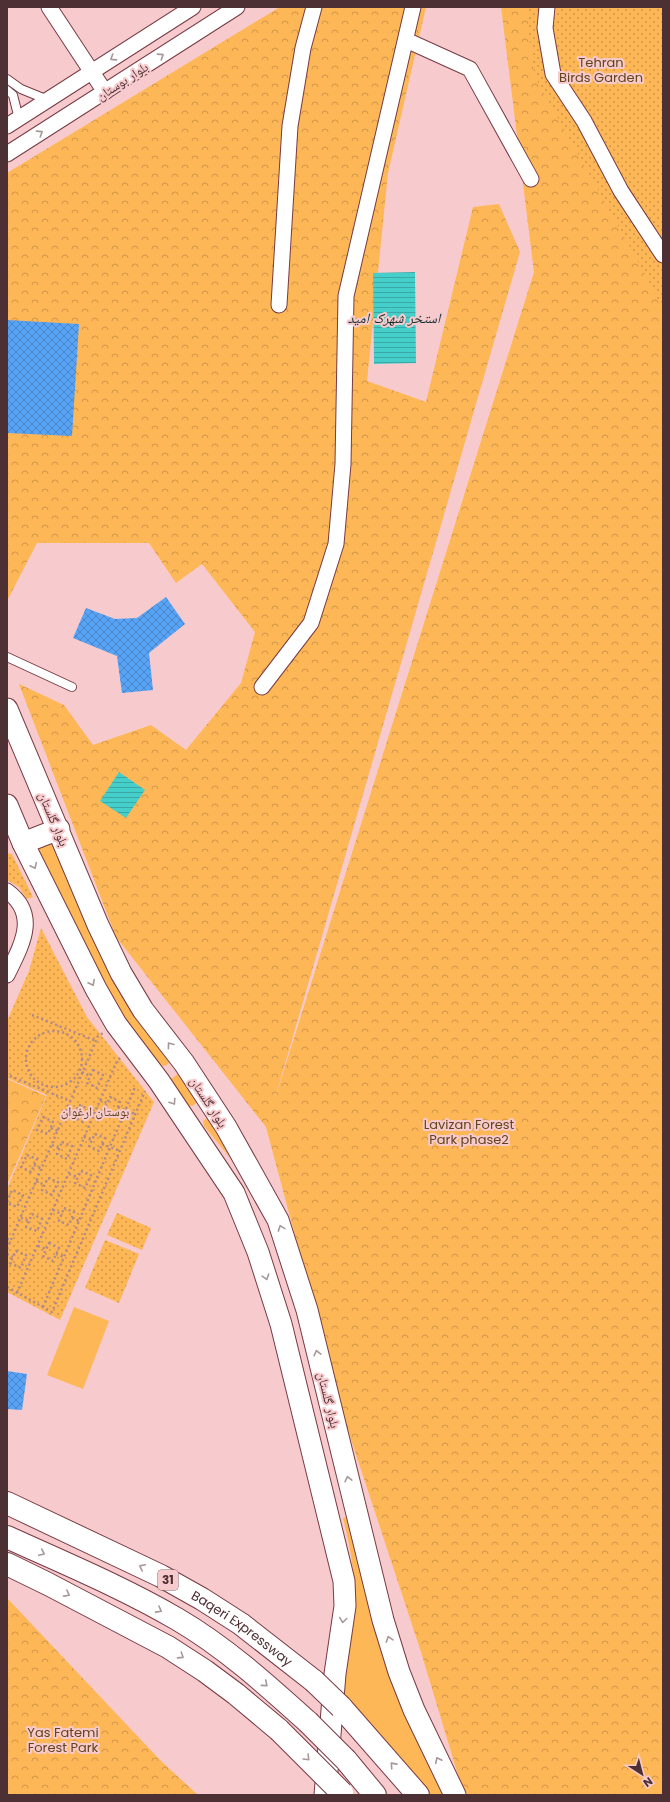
<svg xmlns="http://www.w3.org/2000/svg" width="670" height="1802" font-family="Poppins,'Noto Naskh Arabic',sans-serif">
	<style>
		.green { fill: #feb756 }
		.forest { fill: url(#forest-crowns) }
		.park { fill: url(#park-dots) }
		.water { fill: url(#water-rules) }
		.building { fill: url(#building-cross-hatch) }
		.lines { fill: none; stroke-linecap: round; stroke-linejoin: round }
		.service-casing { stroke: #773b43; stroke-width: 10 }
		.minor-casing { stroke: #773b43; stroke-width: 17 }
		.secondary-casing { stroke: #773b43; stroke-width: 23 }
		.trunk-casing { stroke: #773b43; stroke-width: 24 }
		.path { stroke: #af8a8d; stroke-width: 2.5; stroke-dasharray: 2 3; stroke-linecap: butt }
		.service { stroke: #fff; stroke-width: 8 }
		.minor { stroke: #fff; stroke-width: 15 }
		.secondary { stroke: #fff; stroke-width: 21 }
		.trunk { stroke: #fff; stroke-width: 22 }
		.trunk-bridge-casing { stroke: #773b43; stroke-width: 24; stroke-linecap: butt }
		.trunk-bridge { stroke: #fff; stroke-width: 22 }
		.oneway { stroke: #a69899 }
		.labels { text-anchor: middle; stroke-width: 4; stroke-linejoin: round; paint-order: stroke }
		.shield { fill: #f7cace; stroke: #7f5e62; stroke-width: 1 }
		.shield-label { font-size: 12px; font-weight: bold; fill: #4c3033 }
		.park-label { font-size: 13px; fill: #62441b; stroke: #f7cace }
		.street-label { font-size: 13px; fill: #4c3033; stroke: #f7cace }
		.water-label { font-size: 14px; font-style: italic; fill: #112f2e; stroke: #f7cace }
	</style>
	<defs>
		<pattern id="forest-crowns" width="20" height="18" patternUnits="userSpaceOnUse"><rect width="20" height="18" fill="#feb756"/><path d="M2 6a3 3 0 1 1 6 0M12 15a3 3 0 1 1 6 0" fill="none" stroke="#d09548"/></pattern>
		<pattern id="park-dots" width="8" height="8" patternUnits="userSpaceOnUse"><rect width="8" height="8" fill="#feb756"/><path d="M2 2h.1M6 6h.1" fill="none" stroke="#d09548" stroke-width="1.8" stroke-linecap="round"/></pattern>
		<pattern id="water-rules" width="6" height="5" patternUnits="userSpaceOnUse"><rect width="6" height="5" fill="#45cfcb"/><path d="M0 2.5h6" fill="none" stroke="#3ca8a5"/></pattern>
		<pattern id="building-cross-hatch" width="8" height="8" patternUnits="userSpaceOnUse"><rect width="8" height="8" fill="#57a3f6"/><path d="M0 0l8 8M0 8l8-8" fill="none" stroke="#4a85c8"/></pattern>
	</defs>
	<rect width="100%" height="100%" fill="#f7cace"/>
	<g class="green">
		<path d="M 50,838 L 144,1028 L 167,1058 L 169,1062 L 167,1065 L 163,1066 L 160,1064 L 118,1009 L 91,962 L 38,851 L 37,847 Z"/>
		<path d="M 179,1073 L 201,1100 L 192,1106 L 187,1106 L 170,1080 Z"/>
		<path d="M 212,1115 L 236,1165 L 204,1126 L 203,1121 Z"/>
		<path d="M 74,1307 L 109,1321 L 83,1389 L 47,1375 Z"/>
		<path d="M 351,1516 L 449,1795 L 429,1795 L 383,1737 L 337,1688 C 343,1652 354,1607 353,1572 C 352,1554 347,1536 343,1518 Z"/>
	</g>
	<g class="forest">
		<path d="M 280,7 L 426,7 L 388,173 L 367,381 L 426,402 L 473,207 L 499,204 L 520,252 L 274,1102 L 534,272 L 501,7 L 663,7 L 663,1795 L 464,1795 L 421,1652 L 343,1415 L 266,1127 L 116,937 L 19,684 L 64,705 L 93,745 L 151,725 L 186,750 L 241,683 L 255,632 L 202,564 L 176,583 L 149,543 L 37,543 L 7,601 L 7,173 Z"/>
		<path d="M 7,1079 L 46,1096 L 7,1185 Z"/>
		<path d="M 7,1598 L 161,1761 L 198,1795 L 7,1795 Z"/>
	</g>
	<g class="park">
		<path d="M 529,7 L 663,7 L 663,311 L 645,274 L 534,75 L 528,25 Z"/>
		<path d="M 7,853 L 12,854 L 33,897 L 27,899 L 19,887 L 7,880 Z"/>
		<path d="M 41,928 L 87,1017 L 154,1102 L 60,1320 L 7,1292 L 7,1189 L 47,1095 L 7,1078 L 7,1021 L 29,971 Z"/>
		<path d="M 117,1213 L 151,1228 L 142,1250 L 107,1235 Z"/>
		<path d="M 105,1240 L 139,1254 L 119,1303 L 85,1288 Z"/>
	</g>
	<g class="water">
		<path d="M 415,272 L 416,363 L 374,364 L 373,273 Z"/>
		<path d="M 119,772 L 145,790 L 126,818 L 100,801 Z"/>
	</g>
	<g class="building">
		<path d="M 7,320 L 79,324 L 72,436 L 7,433 Z"/>
		<path d="M 166,597 L 185,624 L 149,653 L 153,690 L 122,693 L 117,656 L 73,638 L 86,608 L 115,619 L 137,618 Z"/>
		<path d="M 7,1371 L 27,1374 L 22,1410 L 7,1409 Z"/>
	</g>
	<g class="lines">
		<g class="service-casing">
			<g id="service">
				<path d="M 7,79 L 21,89 L 48,100"/>
				<path d="M 7,90 L 13,95 L 19,119"/>
				<path d="M 7,657 L 72,687"/>
			</g>
		</g>
		<g class="minor-casing">
			<g id="minor">
				<path d="M 49,7 L 105,92"/>
				<path d="M 547,7 L 545,28 L 553,74 L 584,121 L 621,191 L 663,255"/>
				<path d="M 406,40 L 470,69 L 531,179"/>
				<path d="M 7,126 L 193,7"/>
				<path d="M 7,154 L 237,7"/>
				<path d="M 279,305 L 290,126 L 303,48 L 314,7"/>
				<path d="M 262,687 L 311,623 L 336,544 L 343,464 L 346,296 L 413,7"/>
				<path d="M 7,891 C 40,915 21,946 7,975"/>
			</g>
		</g>
		<g class="secondary-casing">
			<g id="secondary">
				<path d="M 7,709 L 98,925 L 121,973 L 143,1010 L 184,1063 L 226,1127 L 278,1220 L 307,1310 L 383,1620 L 399,1672 L 414,1710 L 455,1795"/>
				<path d="M 7,805 L 23,843 L 96,989 L 116,1024 L 159,1081 L 234,1193 L 258,1252 L 281,1324 L 344,1581 L 345,1606 L 335,1674 L 325,1795"/>
				<path d="M 23,843 L 59,829"/>
			</g>
		</g>
		<g class="trunk-casing">
			<g id="trunk">
				<path id="s1" d="M 7,1503 L 161,1576 L 202,1599 L 241,1624 L 314,1681"/>
				<path d="M 7,1537 C 64,1563 122,1587 177,1619 C 225,1647 267,1685 308,1722"/>
				<path d="M 7,1564 L 48,1584 L 168,1647 L 205,1671 L 236,1694 L 279,1730"/>
				<path d="M 341,1707 L 418,1795"/>
				<path d="M 346,1760 L 375,1795"/>
			</g>
		</g>
		<g class="path">
			<path d="M 32,1015 L 96,1041"/>
			<circle cx="54" cy="1059" r="28"/>
			<path d="M 93,1070 L 103,1075 L 97,1088 L 87,1083 Z"/>
			<path d="M 82,1072 L 90,1076"/>
			<path d="M 10,1076 L 70,1101"/>
			<path d="M 110,1097 L 120,1102 L 115,1114 L 104,1110 Z"/>
			<path d="M 100,1100 L 107,1103"/>
			<path d="M 79,1105 L 89,1109 L 83,1122 L 73,1117 Z"/>
			<path d="M 118,1107 L 135,1114"/>
			<path d="M 68,1108 L 76,1111"/>
			<path d="M 43,1117 L 53,1122 L 48,1134 L 37,1130 Z"/>
			<path d="M 51,1128 L 58,1131"/>
			<path d="M 95,1134 L 105,1138 L 99,1151 L 89,1146 Z"/>
			<path d="M 84,1137 L 92,1140"/>
			<path d="M 62,1142 L 72,1146 L 67,1159 L 57,1154 Z"/>
			<path d="M 102,1144 L 120,1151"/>
			<path d="M 52,1145 L 59,1148"/>
			<path d="M 27,1155 L 37,1159 L 31,1172 L 21,1167 Z"/>
			<path d="M 34,1165 L 42,1169"/>
			<path d="M 81,1171 L 91,1175 L 85,1188 L 75,1183 Z"/>
			<path d="M 69,1174 L 78,1177"/>
			<path d="M 48,1178 L 58,1182 L 52,1195 L 42,1190 Z"/>
			<path d="M 36,1181 L 45,1185"/>
			<path d="M 7,1202 L 12,1190 L 23,1195 L 17,1207 L 7,1203"/>
			<path d="M 64,1208 L 74,1212 L 69,1225 L 59,1221 Z"/>
			<path d="M 53,1210 L 61,1214"/>
			<path d="M 32,1214 L 42,1219 L 37,1231 L 26,1227 Z"/>
			<path d="M 21,1218 L 29,1221"/>
			<path d="M 72,1218 L 79,1221"/>
			<path d="M 7,1239 L 11,1240"/>
			<path d="M 49,1243 L 59,1248 L 53,1261 L 43,1256 Z"/>
			<path d="M 38,1246 L 46,1249"/>
			<path d="M 7,1249 L 98,1036 L 103,1033"/>
			<path d="M 16,1251 L 26,1255 L 21,1268 L 10,1263 Z"/>
			<path d="M 7,1254 L 13,1257"/>
			<path d="M 56,1254 L 64,1257"/>
			<path d="M 7,1287 L 52,1312 L 145,1091"/>
			<path d="M 17,1293 L 117,1061 L 120,1058"/>
			<path d="M 43,1307 L 135,1087"/>
		</g>
		<use href="#service" class="service"/>
		<use href="#minor" class="minor"/>
		<use href="#secondary" class="secondary"/>
		<use href="#trunk" class="trunk"/>
		<g class="trunk-bridge-casing">
			<g id="trunk-bridge">
				<path d="M 314,1681 L 341,1707"/>
				<path d="M 308,1722 L 346,1760"/>
				<path d="M 279,1730 L 342,1793"/>
			</g>
		</g>
		<use href="#trunk-bridge" class="trunk-bridge"/>
	</g>
	<defs><path id="oneway-chevron" d="M-2-3.5L2.5 0L-2 3.5" fill="none" stroke-width="1.6" stroke-linecap="round" stroke-linejoin="round"/></defs>
	<g class="oneway">
		<use href="#oneway-chevron" transform="translate(161 56) rotate(-33)"/>
		<use href="#oneway-chevron" transform="translate(113 58) rotate(147)"/>
		<use href="#oneway-chevron" transform="translate(40 133) rotate(-33)"/>
		<use href="#oneway-chevron" transform="translate(34 866) rotate(64)"/>
		<use href="#oneway-chevron" transform="translate(92 983) rotate(63)"/>
		<use href="#oneway-chevron" transform="translate(170 1045) rotate(-127)"/>
		<use href="#oneway-chevron" transform="translate(173 1102) rotate(57)"/>
		<use href="#oneway-chevron" transform="translate(281 1228) rotate(-110)"/>
		<use href="#oneway-chevron" transform="translate(266 1277) rotate(72)"/>
		<use href="#oneway-chevron" transform="translate(317 1353) rotate(-104)"/>
		<use href="#oneway-chevron" transform="translate(348 1479) rotate(-104)"/>
		<use href="#oneway-chevron" transform="translate(42 1553) rotate(25)"/>
		<use href="#oneway-chevron" transform="translate(142 1567) rotate(-154)"/>
		<use href="#oneway-chevron" transform="translate(67 1594) rotate(28)"/>
		<use href="#oneway-chevron" transform="translate(159 1610) rotate(28)"/>
		<use href="#oneway-chevron" transform="translate(343 1620) rotate(98)"/>
		<use href="#oneway-chevron" transform="translate(389 1639) rotate(-108)"/>
		<use href="#oneway-chevron" transform="translate(181 1656) rotate(33)"/>
		<use href="#oneway-chevron" transform="translate(265 1684) rotate(40)"/>
		<use href="#oneway-chevron" transform="translate(307 1758) rotate(45)"/>
		<use href="#oneway-chevron" transform="translate(438 1760) rotate(-116)"/>
		<use href="#oneway-chevron" transform="translate(393 1765) rotate(-132)"/>
	</g>
	<g class="labels">
		<rect class="shield" x="158" y="1570" width="20" height="20" rx="3"/>
		<g class="shield-label">
			<text x="168" y="1584">31</text>
		</g>
		<g class="park-label">
			<text x="601" y="67">Tehran<tspan x="601" dy="15">Birds Garden</tspan></text>
			<text x="95" y="1116">بوستان ارغوان</text>
			<text x="469" y="1129">Lavizan Forest<tspan x="469" dy="15">Park phase2</tspan></text>
			<text x="63" y="1737">Yas Fatemi<tspan x="63" dy="15">Forest Park</tspan></text>
		</g>
		<g class="street-label">
			<text transform="translate(122 81) rotate(-33)" y="5">بلوار بوستان</text>
			<text transform="translate(54 819) rotate(67)" y="5">بلوار گلستان</text>
			<text transform="translate(209 1102) rotate(57)" y="5">بلوار گلستان</text>
			<text transform="translate(329 1400) rotate(76)" y="5">بلوار گلستان</text>
			<text dy="5" stroke="none"><textPath href="#s1" startOffset="267">Baqeri Expressway</textPath></text>
		</g>
		<g class="water-label">
			<text x="394" y="323">استخر شهرک امید</text>
		</g>
	</g>
	<rect width="670" height="1802" fill="none" stroke="#4c3033" stroke-width="16"/>
	<g transform="translate(642 1774) rotate(144)" stroke="#f7cace" stroke-width="3" paint-order="stroke">
	<path d="M0-3L7 15L0 10L-7 15Z" fill="#4c3033"/>
	<text y="-6" font-size="11" font-weight="bold" text-anchor="middle" fill="#4c3033">N</text>
	</g>
</svg>
